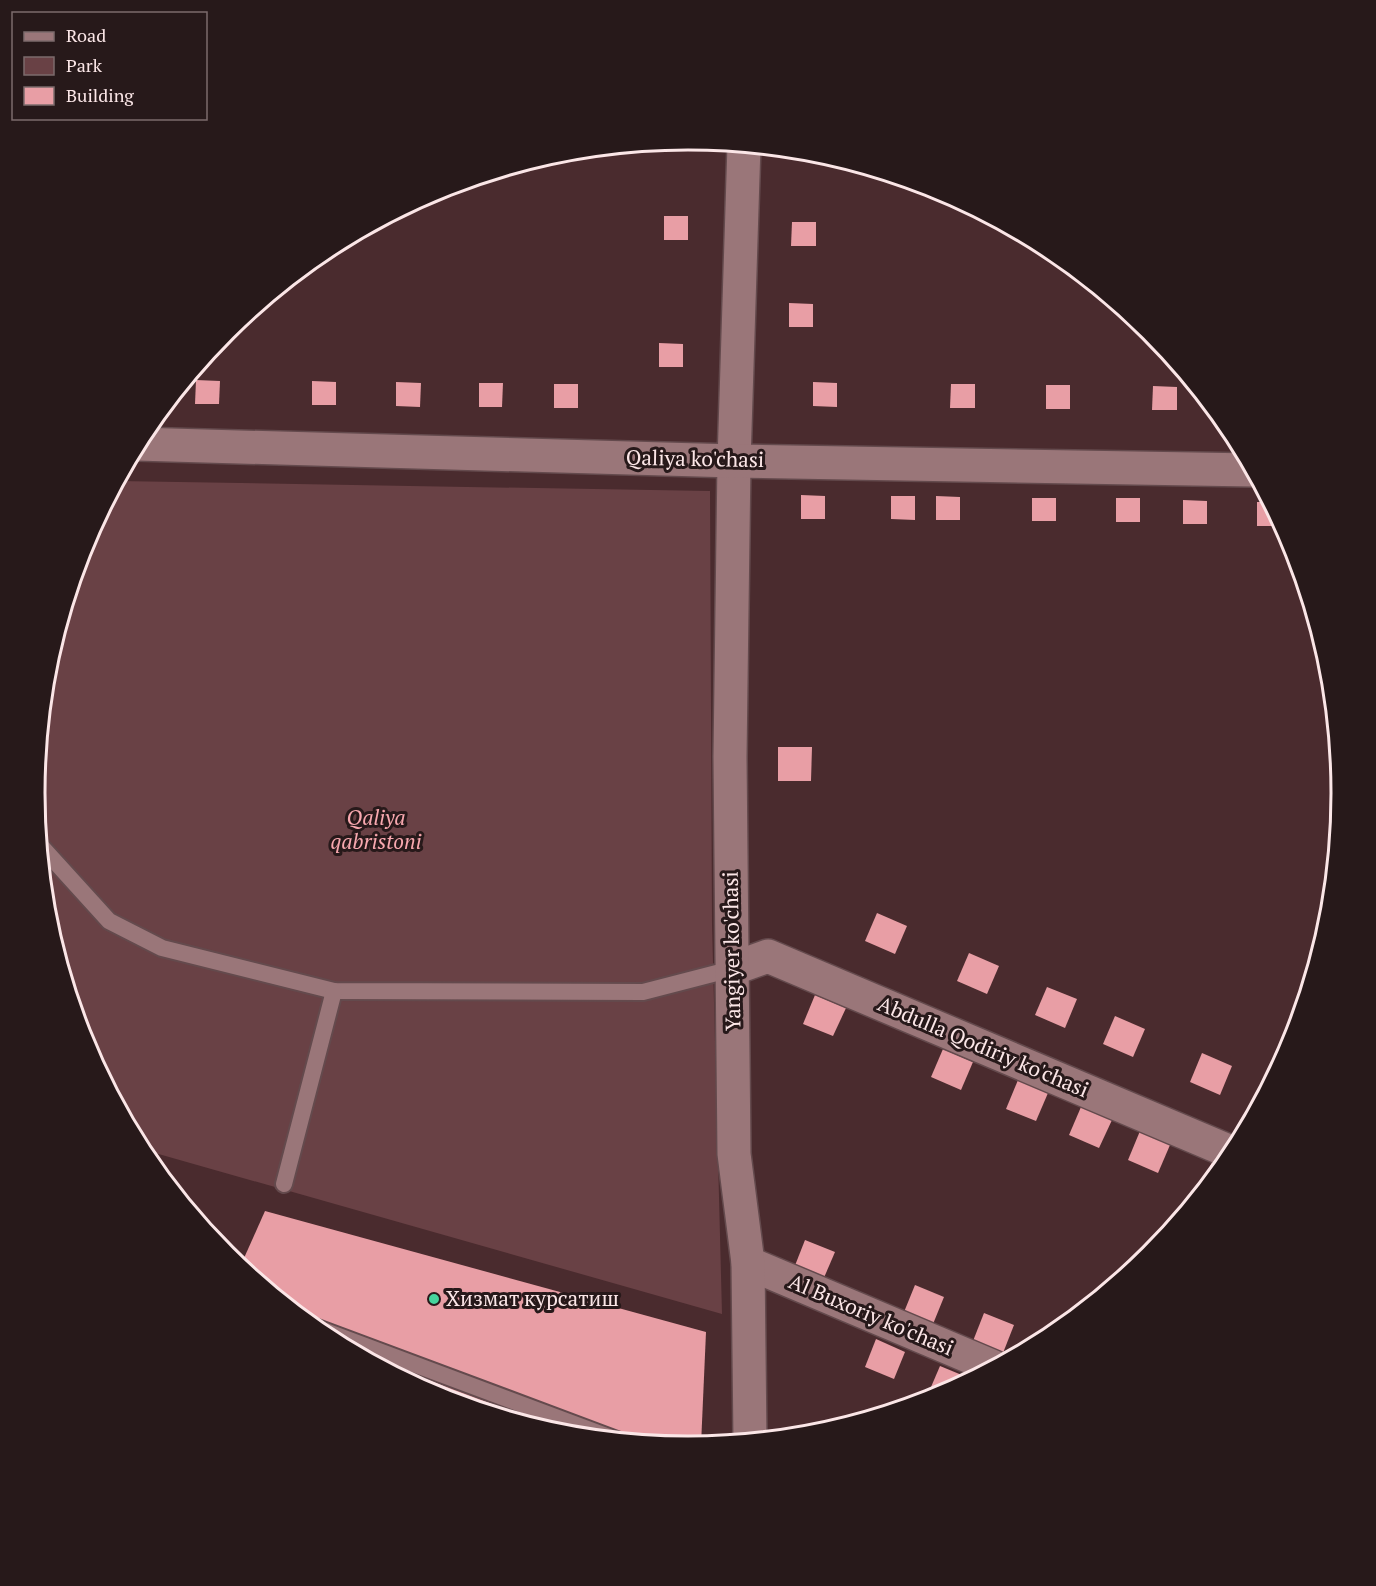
<svg xmlns="http://www.w3.org/2000/svg" width="1376" height="1586" font-family="'PT Serif',serif">
	<style>
		.green { fill: #694145 }
		.building { fill: #e89ea5 }
		.lines { fill: none; stroke-linecap: round; stroke-linejoin: round }
		.lane-casing { stroke: #644a4d; stroke-width: 20 }
		.street-casing { stroke: #644a4d; stroke-width: 36 }
		.secondary-casing { stroke: #644a4d; stroke-width: 36 }
		.lane { stroke: #9a7679; stroke-width: 16 }
		.street { stroke: #9a7679; stroke-width: 33 }
		.secondary { stroke: #9a7679; stroke-width: 33 }
		.poi-dot { fill: #47d49d; stroke: #27191a; stroke-width: 2 }
		.labels { text-anchor: middle; stroke-width: 6; stroke-linejoin: round; paint-order: stroke }
		.street-label { font-size: 21px; fill: #fbe6e7; stroke: #27191a }
		.park-label { font-size: 21px; font-style: italic; fill: #f8a8af; stroke: #27191a }
		.poi-label { font-size: 21px; fill: #fbe6e7; stroke: #27191a; text-anchor: start }
		.rim { fill: none; stroke: #fbe6e7; stroke-width: 3 }
	</style>
	<rect width="100%" height="100%" fill="#4a2b2e"/>
	<path class="green" d="M 117,481 L 710,491 L 712,924 L 722,1314 L 141,1149 L 84,1043 L 47,920 L 35,793 L 47,665 L 84,543 Z"/>
	<g class="building">
		<rect x="664" y="216" width="24" height="24"/>
		<path d="M 792,222 L 816,222 L 816,246 L 791,246 Z"/>
		<path d="M 789,303 L 813,304 L 813,327 L 789,327 Z"/>
		<path d="M 659,343 L 683,344 L 683,367 L 659,367 Z"/>
		<path d="M 196,380 L 220,381 L 219,404 L 195,404 Z"/>
		<path d="M 312,381 L 336,382 L 336,405 L 312,405 Z"/>
		<path d="M 396,382 L 421,383 L 420,407 L 396,406 Z"/>
		<path d="M 813,382 L 837,383 L 837,407 L 813,406 Z"/>
		<path d="M 479,383 L 503,383 L 502,407 L 479,407 Z"/>
		<rect x="554" y="384" width="24" height="24"/>
		<path d="M 951,384 L 975,384 L 975,408 L 950,408 Z"/>
		<rect x="1046" y="385" width="24" height="24"/>
		<path d="M 1153,386 L 1177,387 L 1177,410 L 1152,410 Z"/>
		<path d="M 801,495 L 825,496 L 825,519 L 801,519 Z"/>
		<path d="M 891,496 L 915,496 L 915,520 L 891,519 Z"/>
		<path d="M 936,496 L 960,497 L 960,520 L 936,520 Z"/>
		<rect x="1032" y="498" width="24" height="23"/>
		<rect x="1116" y="498" width="24" height="24"/>
		<path d="M 1183,500 L 1207,501 L 1207,524 L 1183,524 Z"/>
		<path d="M 1257,502 L 1270,502 L 1281,526 L 1257,526 Z"/>
		<path d="M 778,747 L 812,747 L 811,781 L 778,781 Z"/>
		<path d="M 877,913 L 907,926 L 895,954 L 865,941 Z"/>
		<path d="M 969,953 L 999,966 L 987,994 L 957,981 Z"/>
		<path d="M 1047,987 L 1077,999 L 1065,1028 L 1035,1015 Z"/>
		<path d="M 815,995 L 846,1008 L 833,1036 L 803,1024 Z"/>
		<path d="M 1115,1016 L 1145,1029 L 1133,1057 L 1103,1044 Z"/>
		<path d="M 943,1049 L 973,1062 L 961,1090 L 931,1077 Z"/>
		<path d="M 1202,1053 L 1232,1066 L 1220,1095 L 1190,1082 Z"/>
		<path d="M 1018,1080 L 1048,1093 L 1036,1121 L 1006,1109 Z"/>
		<path d="M 1081,1107 L 1112,1120 L 1099,1148 L 1069,1135 Z"/>
		<path d="M 1140,1131 L 1170,1145 L 1158,1173 L 1128,1160 Z"/>
		<path d="M 1212,1162 L 1223,1167 L 1202,1191 L 1200,1191 Z"/>
		<path d="M 265,1211 L 706,1332 L 701,1445 L 688,1446 L 560,1434 L 438,1397 L 325,1336 L 240,1267 Z"/>
		<path d="M 805,1240 L 835,1252 L 823,1280 L 794,1268 Z"/>
		<path d="M 915,1285 L 944,1297 L 933,1324 L 904,1312 Z"/>
		<path d="M 984,1313 L 1014,1325 L 1003,1353 L 973,1341 Z"/>
		<path d="M 876,1339 L 905,1352 L 894,1379 L 865,1367 Z"/>
		<path d="M 940,1366 L 969,1378 L 968,1381 L 938,1397 L 928,1394 Z"/>
	</g>
	<g class="lines">
		<g class="lane-casing">
			<g id="lane">
				<path d="M 40,845 L 109,921 L 162,948 L 334,991 L 643,992 L 732,969"/>
				<path d="M 284,1184 L 334,991"/>
				<path d="M 312,1326 L 617,1440"/>
			</g>
		</g>
		<g class="street-casing">
			<g id="street">
				<path d="M 732,969 L 768,956 L 1233,1153"/>
				<path d="M 748,1263 L 994,1367"/>
			</g>
		</g>
		<g class="secondary-casing">
			<g id="secondary">
				<path d="M 744,145 L 734,461 L 730,757 L 734,1154 L 748,1263 L 750,1440"/>
				<path d="M 137,444 L 734,461 L 1253,470"/>
			</g>
		</g>
		<use href="#lane" class="lane"/>
		<use href="#street" class="street"/>
		<use href="#secondary" class="secondary"/>
	</g>
	<circle class="poi-dot" cx="434" cy="1299" r="6"/>
	<g class="labels">
		<g class="street-label">
			<text transform="translate(695 459) rotate(1)" y="7">Qaliya ko'chasi</text>
			<text transform="translate(732 951) rotate(-91)" y="7">Yangiyer ko'chasi</text>
			<text transform="translate(983 1047) rotate(23)" y="7">Abdulla Qodiriy ko'chasi</text>
			<text transform="translate(871 1315) rotate(23)" y="7">Al Buxoriy ko'chasi</text>
		</g>
		<g class="park-label">
			<text x="376" y="825">Qaliya<tspan x="376" dy="24">qabristoni</tspan></text>
		</g>
		<g class="poi-label">
			<text x="446" y="1306">Хизмат курсатиш</text>
		</g>
	</g>
	<path d="M0 0H1376V1586H0ZM45 793a643 643 0 1 1 1286 0a643 643 0 1 1-1286 0Z" fill="#27191a" fill-rule="evenodd"/>
	<path class="rim" d="M45 793a643 643 0 1 1 1286 0a643 643 0 1 1-1286 0Z"/>
	<rect x="12" y="12" width="195" height="108" fill="#27191a" stroke="#7c6b6c" stroke-width="1.5"/>
	<rect x="24" y="32" width="30" height="9" fill="#9a7679" stroke="#7c6b6c" stroke-width="1.5"/>
	<text x="66" y="42" font-size="18" fill="#fbe6e7">Road</text>
	<rect x="24" y="57" width="30" height="18" fill="#694145" stroke="#7c6b6c" stroke-width="1.5"/>
	<text x="66" y="72" font-size="18" fill="#fbe6e7">Park</text>
	<rect x="24" y="87" width="30" height="18" fill="#e89ea5" stroke="#7c6b6c" stroke-width="1.5"/>
	<text x="66" y="102" font-size="18" fill="#fbe6e7">Building</text>
</svg>
